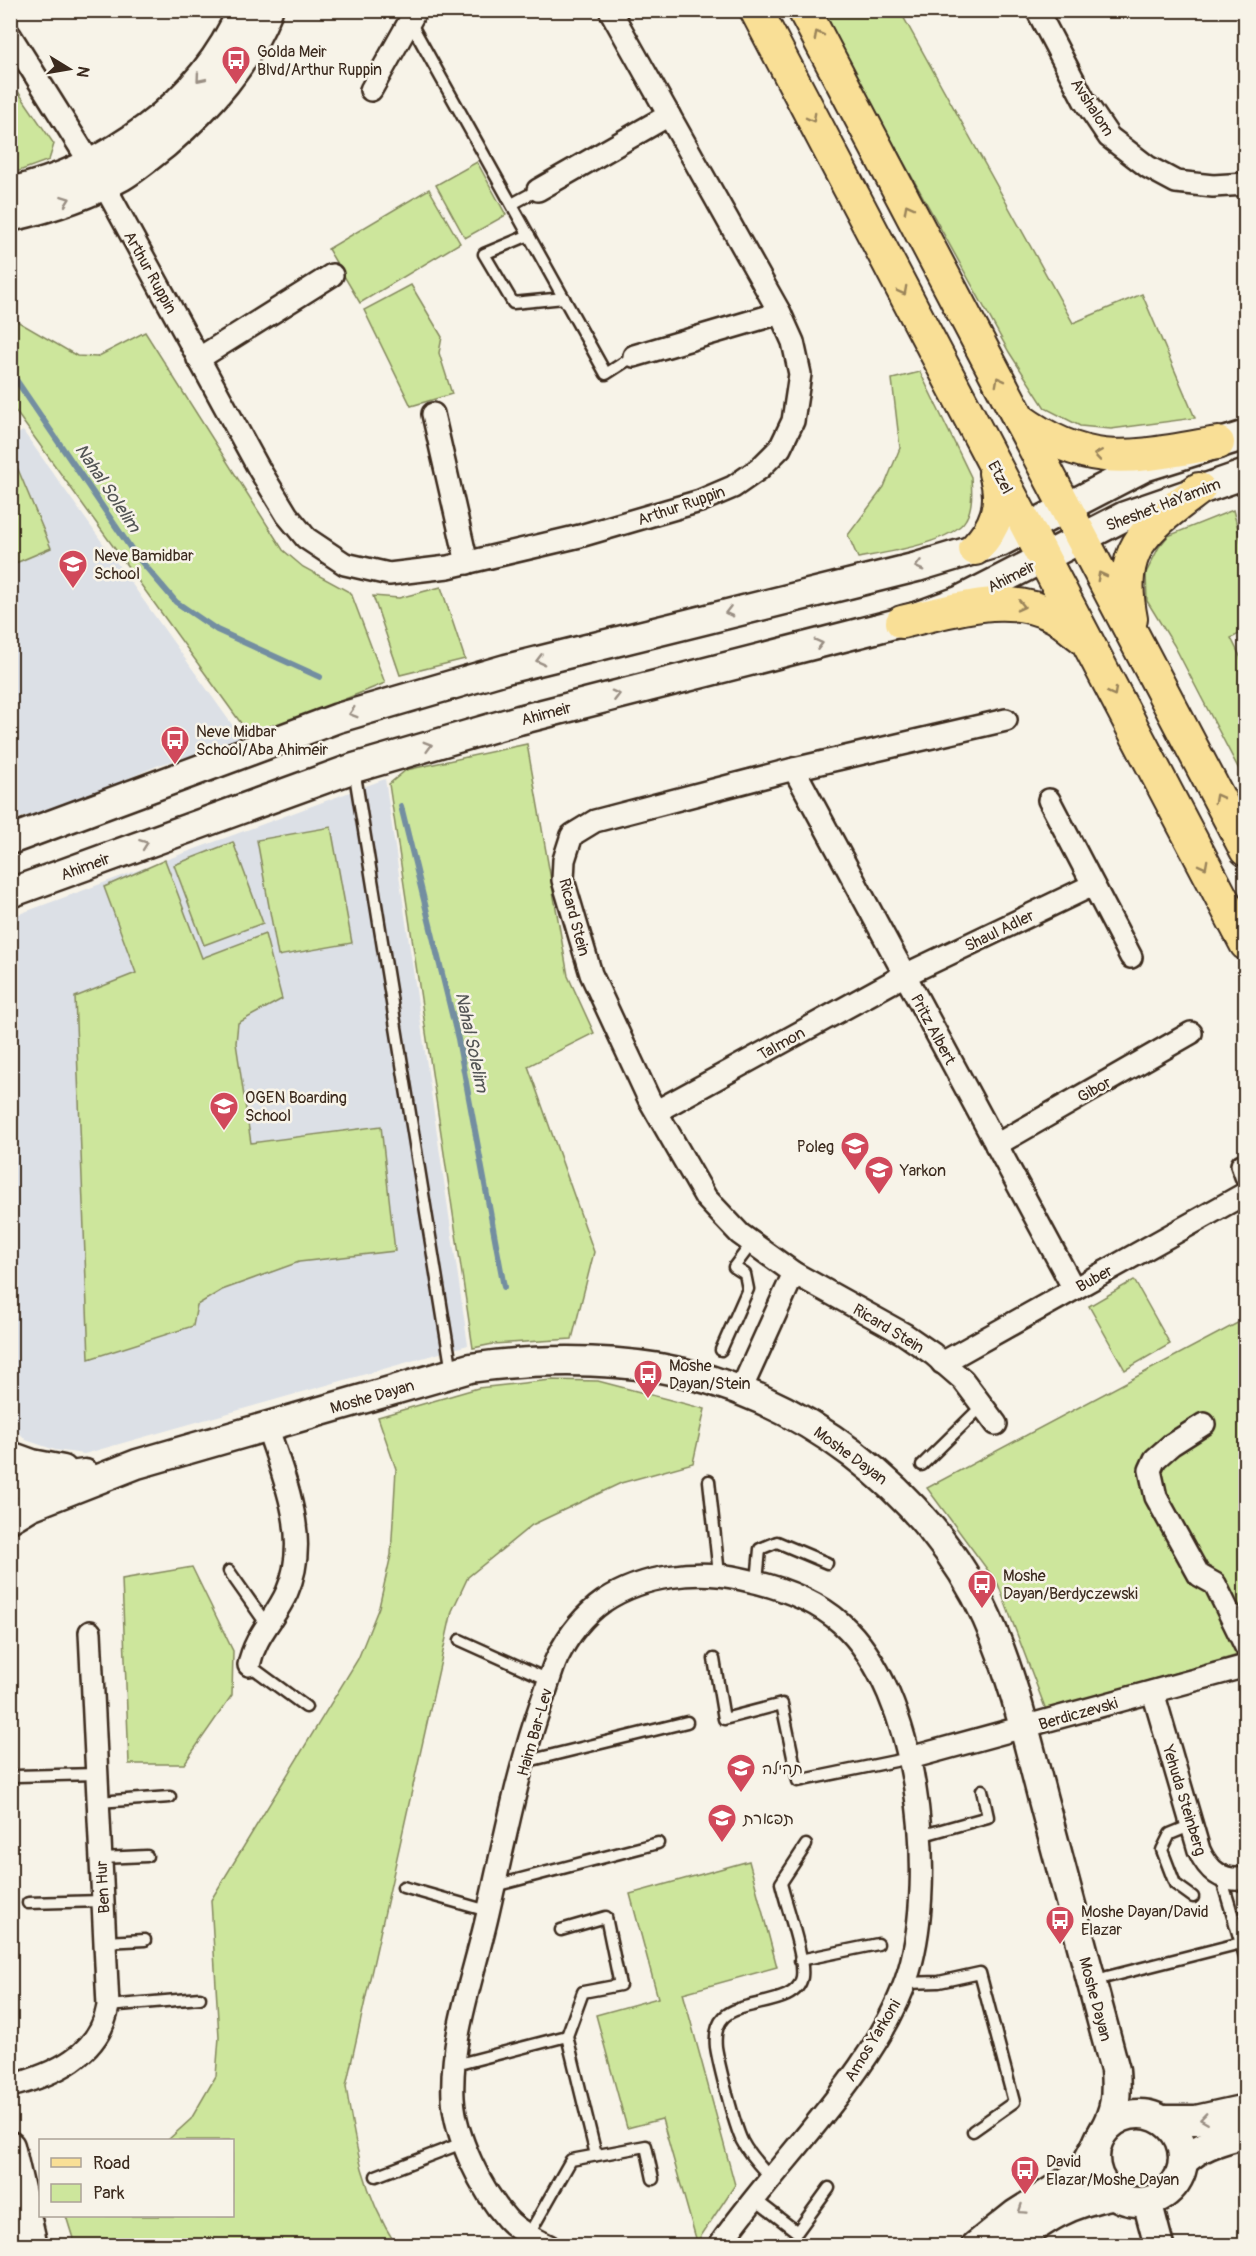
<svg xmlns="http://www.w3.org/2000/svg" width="1256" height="2256" font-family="Pangolin,'Playpen Sans Hebrew',sans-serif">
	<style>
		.built { fill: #dce0e6 }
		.green { fill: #cde69c; stroke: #84885d; stroke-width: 1.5 }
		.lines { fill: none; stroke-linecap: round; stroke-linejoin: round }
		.stream { stroke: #738ea1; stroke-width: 6 }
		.lane-casing { stroke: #3b2a1e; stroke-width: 15 }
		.street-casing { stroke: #3b2a1e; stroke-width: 26 }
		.secondary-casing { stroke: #3b2a1e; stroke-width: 33 }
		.primary-casing { stroke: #3b2a1e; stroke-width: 36 }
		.lane { stroke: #f7f3e8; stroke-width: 10 }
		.street { stroke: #f7f3e8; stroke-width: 21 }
		.secondary { stroke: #f7f3e8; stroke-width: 28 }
		.primary { stroke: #f9df96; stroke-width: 32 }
		.oneway { stroke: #9a845a }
		.oneway2 { stroke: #998e83 }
		.labels { text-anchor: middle; stroke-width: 5; stroke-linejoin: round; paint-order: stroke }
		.poi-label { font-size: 16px; fill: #3b2a1e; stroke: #f7f3e8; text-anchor: start }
		.street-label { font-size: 16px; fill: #3b2a1e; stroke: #f7f3e8 }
		.water-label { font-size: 18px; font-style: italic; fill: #525454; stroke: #f7f3e8 }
	</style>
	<rect width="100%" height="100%" fill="#f7f3e8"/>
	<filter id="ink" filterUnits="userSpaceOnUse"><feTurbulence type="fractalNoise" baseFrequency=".0167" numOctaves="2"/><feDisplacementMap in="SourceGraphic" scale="12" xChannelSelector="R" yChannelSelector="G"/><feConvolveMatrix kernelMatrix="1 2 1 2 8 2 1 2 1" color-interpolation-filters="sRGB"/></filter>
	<g filter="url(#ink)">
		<g class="built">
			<path d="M 23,431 L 243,740 L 159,765 L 60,808 L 11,820 L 10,438 Z"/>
			<path d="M 385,779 L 468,1345 L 84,1454 L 55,1450 L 26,1440 L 11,1424 L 11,917 Z"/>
		</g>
		<g class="green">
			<path d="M 820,11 L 900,11 L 1073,323 L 1142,294 L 1195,418 L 1111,429 L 1080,426 L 1045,408 L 1009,352 Z"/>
			<path d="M 10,80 L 54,144 L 49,160 L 11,174 Z"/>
			<path d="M 477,162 L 506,215 L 465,238 L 436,185 Z"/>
			<path d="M 429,189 L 460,243 L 360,303 L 328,249 Z"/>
			<path d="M 411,285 L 442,337 L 439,353 L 452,394 L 411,406 L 364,310 Z"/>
			<path d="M 10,311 L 15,320 L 77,356 L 97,357 L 145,332 L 283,550 L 303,567 L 351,593 L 385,683 L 251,737 L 11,405 Z"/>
			<path d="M 920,372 L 971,477 C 972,491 973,507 966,519 C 953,543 884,553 858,558 L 848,535 L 884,487 L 900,448 L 892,379 Z"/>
			<path d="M 17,467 L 51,548 L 11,565 L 11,470 Z"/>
			<path d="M 1233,510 L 1245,556 L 1245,631 L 1231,638 L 1245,666 L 1245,781 L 1174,645 L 1147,601 L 1146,573 L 1159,547 L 1168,536 Z"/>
			<path d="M 441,587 L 465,659 L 400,675 L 373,596 L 399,598 Z"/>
			<path d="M 527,744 L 568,976 L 594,1033 L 528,1066 L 594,1252 L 572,1339 L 493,1344 L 473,1348 L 389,784 L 406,770 Z"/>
			<path d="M 331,827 L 352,943 L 278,956 L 257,840 Z"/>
			<path d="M 233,842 L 263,923 L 204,945 L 174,865 Z"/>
			<path d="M 165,860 L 202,958 L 265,934 L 282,999 L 238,1023 L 236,1043 L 251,1143 L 381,1126 L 395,1251 L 299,1262 L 222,1290 L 197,1305 L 193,1326 L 89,1359 L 75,997 L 136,973 L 104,887 Z"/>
			<path d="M 1134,1280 L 1170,1344 L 1125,1370 L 1089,1306 Z"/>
			<path d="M 1245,1319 L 1245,1653 L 1046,1710 L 998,1584 L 927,1488 Z"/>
			<path d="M 551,1380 L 598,1381 L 705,1409 L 693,1463 L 621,1483 L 532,1525 L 468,1577 L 452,1611 L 346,2086 C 355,2145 363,2194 396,2245 L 75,2245 L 66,2216 L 232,2216 L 232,2140 L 168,2140 L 191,2119 L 216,2076 L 219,2037 L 211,1900 L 358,1659 L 379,1607 L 391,1555 L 396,1469 L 378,1417 L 478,1388 Z"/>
			<path d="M 192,1567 L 233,1651 L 232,1695 L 184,1764 L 129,1764 L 122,1579 Z"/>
			<path d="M 749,1861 L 777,1967 L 683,1993 L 735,2185 L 697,2242 L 662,2119 L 627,2128 L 596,2015 L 658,1998 L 630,1894 Z"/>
		</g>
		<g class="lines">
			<g class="stream">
				<path d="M 10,371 L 134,553 L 176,602 L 217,630 L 320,677"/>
				<path d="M 401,806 L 458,1039 L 504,1287"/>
			</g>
			<g class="lane-casing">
				<g id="lane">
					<path d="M 410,22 L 606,374 L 634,356"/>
					<path d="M 512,204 L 538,190"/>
					<path d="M 529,235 L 484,254 L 513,303 L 564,298"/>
					<path d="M 354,769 L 452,1372"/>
					<path d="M 721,1350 L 748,1289 L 745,1274 L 734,1267 L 752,1243"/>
					<path d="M 922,1465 L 982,1406"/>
					<path d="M 709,1481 L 719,1574"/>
					<path d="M 229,1571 L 267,1625"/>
					<path d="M 757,1582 L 760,1549 L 777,1542 L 827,1563"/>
					<path d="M 460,1640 L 549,1680"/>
					<path d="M 714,1659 L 724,1719 L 782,1704 L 798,1781 L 910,1758"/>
					<path d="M 249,1665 L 306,1707"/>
					<path d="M 524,1762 L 687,1722"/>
					<path d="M 16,1776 L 97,1774"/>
					<path d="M 98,1802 L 170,1797"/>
					<path d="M 1192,1825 L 1170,1834 L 1162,1850 L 1175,1884 L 1193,1897"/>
					<path d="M 920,1836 L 988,1817 L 982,1790"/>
					<path d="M 101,1858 L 147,1856"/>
					<path d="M 1221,1877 L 1246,1960"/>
					<path d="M 494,1886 L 658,1843"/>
					<path d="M 403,1887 L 488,1911"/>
					<path d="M 28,1903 L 103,1901"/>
					<path d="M 561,1930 L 606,1917 L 620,1985 L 583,1992 L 567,2036"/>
					<path d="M 105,1942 L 145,1940"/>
					<path d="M 800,1960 L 878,1944"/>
					<path d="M 1107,1977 L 1241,1943"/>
					<path d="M 905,1983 L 939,1982 L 980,1973 L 1014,2102 L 973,2131"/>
					<path d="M 108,2006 L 200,1998"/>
					<path d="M 455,2065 L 567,2036 L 596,2155"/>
					<path d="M 376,2176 L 465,2142"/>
					<path d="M 770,2177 C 760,2166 749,2155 742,2141 C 734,2124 719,2066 716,2047 C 715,2037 716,2025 724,2017 C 742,1999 797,2007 802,1977 C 805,1957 786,1905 781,1883 L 806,1845"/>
					<path d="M 753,2198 L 797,2232 L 829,2188"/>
					<path d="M 528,2236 L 571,2160 L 646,2146 L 653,2179"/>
				</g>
			</g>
			<g class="street-casing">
				<g id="street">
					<path d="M 1037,10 L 1084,100 L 1109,137 L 1148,167 L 1176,182 L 1213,186 L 1246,184"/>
					<path d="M 10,35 L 104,185 L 259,469 L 287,515 L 306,538 L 345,564 L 389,574 L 448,567 L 580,536 L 700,501 L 733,487 L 759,469 L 780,448 L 793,421 L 800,374 L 793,342 L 780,313 L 610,10"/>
					<path d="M 371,90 L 416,10"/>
					<path d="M 538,190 L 669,115"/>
					<path d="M 634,356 L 780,313"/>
					<path d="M 198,359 L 332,275"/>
					<path d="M 433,414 L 467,563"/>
					<path d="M 794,769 L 1074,1289"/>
					<path d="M 1049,800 L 1131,957"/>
					<path d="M 657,1111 L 905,975 L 1093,885"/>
					<path d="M 996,1145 L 1191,1033"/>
					<path d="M 1242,1165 L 1246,1176"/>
					<path d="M 942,1363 L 1246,1193"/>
					<path d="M 740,1392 L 794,1273"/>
					<path d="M 996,1424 L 963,1380 L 933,1354 L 904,1334 L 794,1273 L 740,1234 L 706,1198 L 649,1099 L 591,974 L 563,880 L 564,860 L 572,835 L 595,821 L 794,769 L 1006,720"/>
					<path d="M 1204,1424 L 1171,1445 L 1155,1459 L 1150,1470 L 1156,1497 L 1199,1575 L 1215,1584 L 1246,1647"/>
					<path d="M 249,1665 C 255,1635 275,1619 287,1592 C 311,1538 284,1479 267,1426"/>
					<path d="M 1153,1692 L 1199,1850 C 1208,1870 1222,1883 1246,1878"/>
					<path d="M 910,1758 L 1246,1666"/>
					<path d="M 10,2086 C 53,2075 100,2055 108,2006 L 90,1632"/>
					<path d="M 549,2246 C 534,2239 518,2231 507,2219 C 481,2190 455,2136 453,2098 C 450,2038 474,1974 487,1917 C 504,1844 518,1768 543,1698 C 548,1685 551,1671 557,1658 C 568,1636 584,1615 604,1601 C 643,1575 698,1569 742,1579 C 776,1586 814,1599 841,1623 C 919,1693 937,1875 909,1971 C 880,2068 777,2161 719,2246"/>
				</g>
			</g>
			<g class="secondary-casing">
				<g id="secondary">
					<path d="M 10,192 C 107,170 202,104 242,10"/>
					<path d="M 10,217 C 48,208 88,195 122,176 C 137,167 152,154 166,143 C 210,105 246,65 268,10"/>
					<path d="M 10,840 L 338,718 L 506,669 L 917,567 L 1000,542 L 1144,467 L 1246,435"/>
					<path d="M 10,893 L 354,768 L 519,720 L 902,622 L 959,601 L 1125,516 L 1246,474"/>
					<path d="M 10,1456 L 32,1464 L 63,1470"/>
					<path d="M 10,1484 L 85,1474"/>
					<path d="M 10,1518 L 30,1506 L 137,1464 L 470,1368 C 534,1359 596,1358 660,1368 C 796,1391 931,1492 987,1618 C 1013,1676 1027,1739 1043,1800 C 1067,1890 1091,1980 1115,2070 C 1117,2095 1116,2110 1103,2132"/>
					<circle cx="1139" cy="2158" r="44"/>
					<path d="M 1162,2120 L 1196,2120 L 1246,2109"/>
					<path d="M 10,2146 L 33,2246"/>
					<path d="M 1183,2162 C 1201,2144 1222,2140 1246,2133"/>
					<path d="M 1147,2201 L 1159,2246"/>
					<path d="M 976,2246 L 1016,2214 L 1071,2179 L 1084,2168 L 1096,2146"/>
					<path d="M 1008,2246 C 1046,2218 1067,2203 1115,2194"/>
				</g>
			</g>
			<g class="primary-casing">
				<g id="primary">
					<path d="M 756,10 L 1246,944"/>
					<path d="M 804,10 L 1246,850"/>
					<path d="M 1019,419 C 1092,472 1136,456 1218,443"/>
					<path d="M 975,549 C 996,527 1005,504 995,473"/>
					<path d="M 1131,619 C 1117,546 1146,529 1199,489"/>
					<path d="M 902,622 C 952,611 1008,590 1056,617 C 1065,623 1074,631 1082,637"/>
				</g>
			</g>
			<use href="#lane" class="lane"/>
			<use href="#street" class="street"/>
			<use href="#secondary" class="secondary"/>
			<use href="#primary" class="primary"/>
		</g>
		<defs><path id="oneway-chevron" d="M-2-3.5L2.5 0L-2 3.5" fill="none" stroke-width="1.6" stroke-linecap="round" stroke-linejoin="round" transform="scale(1.5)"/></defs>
		<g class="oneway">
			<use href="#oneway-chevron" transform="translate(818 35) rotate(-118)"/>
			<use href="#oneway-chevron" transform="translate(812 118) rotate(62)"/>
			<use href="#oneway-chevron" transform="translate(908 208) rotate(-118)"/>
			<use href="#oneway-chevron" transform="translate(903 291) rotate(62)"/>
			<use href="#oneway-chevron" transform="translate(999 381) rotate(-118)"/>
			<use href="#oneway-chevron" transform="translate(1098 455) rotate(-171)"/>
			<use href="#oneway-chevron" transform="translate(1101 576) rotate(-118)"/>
			<use href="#oneway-chevron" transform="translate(1021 606) rotate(13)"/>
			<use href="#oneway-chevron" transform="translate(1113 692) rotate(62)"/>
			<use href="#oneway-chevron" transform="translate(1218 798) rotate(-118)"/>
			<use href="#oneway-chevron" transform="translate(1204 865) rotate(62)"/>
		</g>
		<g class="oneway2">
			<use href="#oneway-chevron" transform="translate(200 78) rotate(130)"/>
			<use href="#oneway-chevron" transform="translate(66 200) rotate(-20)"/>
			<use href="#oneway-chevron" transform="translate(919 566) rotate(165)"/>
			<use href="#oneway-chevron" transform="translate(729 612) rotate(166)"/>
			<use href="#oneway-chevron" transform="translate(819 644) rotate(-15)"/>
			<use href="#oneway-chevron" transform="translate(540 660) rotate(165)"/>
			<use href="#oneway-chevron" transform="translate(616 695) rotate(-14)"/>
			<use href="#oneway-chevron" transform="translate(353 713) rotate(163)"/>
			<use href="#oneway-chevron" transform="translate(428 746) rotate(-16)"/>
			<use href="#oneway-chevron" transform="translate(144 844) rotate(-20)"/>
			<use href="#oneway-chevron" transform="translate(1204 2119) rotate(172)"/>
			<use href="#oneway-chevron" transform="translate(1022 2210) rotate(146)"/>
		</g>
	</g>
	<defs>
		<g id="bus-pin" transform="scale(1.5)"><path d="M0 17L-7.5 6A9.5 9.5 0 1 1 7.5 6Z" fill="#d1495b" stroke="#f7f3e8"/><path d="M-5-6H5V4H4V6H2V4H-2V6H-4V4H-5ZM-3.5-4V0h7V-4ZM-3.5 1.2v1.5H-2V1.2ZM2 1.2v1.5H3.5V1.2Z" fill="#fff"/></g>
		<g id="school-pin" transform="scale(1.5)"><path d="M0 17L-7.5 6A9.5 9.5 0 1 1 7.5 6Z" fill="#d1495b" stroke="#f7f3e8"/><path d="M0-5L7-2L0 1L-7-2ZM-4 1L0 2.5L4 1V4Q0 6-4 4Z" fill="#fff"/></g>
	</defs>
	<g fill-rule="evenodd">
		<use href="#bus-pin" x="236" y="60"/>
		<use href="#school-pin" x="73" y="564"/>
		<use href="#bus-pin" x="175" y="740"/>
		<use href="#school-pin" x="224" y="1106"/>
		<use href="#school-pin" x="855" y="1146"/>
		<use href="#school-pin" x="879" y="1170"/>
		<use href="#bus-pin" x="648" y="1374"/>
		<use href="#bus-pin" x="982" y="1584"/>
		<use href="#school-pin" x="741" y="1768"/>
		<use href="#school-pin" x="722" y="1818"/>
		<use href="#bus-pin" x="1060" y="1920"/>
		<use href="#bus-pin" x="1025" y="2170"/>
	</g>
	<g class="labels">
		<g class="poi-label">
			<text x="257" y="57">Golda Meir<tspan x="257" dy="18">Blvd/Arthur Ruppin</tspan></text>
			<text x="94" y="561">Neve Bamidbar<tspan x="94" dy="18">School</tspan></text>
			<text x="196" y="737">Neve Midbar<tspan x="196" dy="18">School/Aba Ahimeir</tspan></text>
			<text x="245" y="1103">OGEN Boarding<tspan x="245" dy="18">School</tspan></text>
			<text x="834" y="1152" text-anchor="end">Poleg</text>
			<text x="900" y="1176">Yarkon</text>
			<text x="669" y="1371">Moshe<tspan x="669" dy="18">Dayan/Stein</tspan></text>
			<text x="1003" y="1581">Moshe<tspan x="1003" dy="18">Dayan/Berdyczewski</tspan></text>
			<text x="762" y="1774">תהילה</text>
			<text x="743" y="1824">תפארת</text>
			<text x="1081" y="1917">Moshe Dayan/David<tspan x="1081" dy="18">Elazar</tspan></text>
			<text x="1046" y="2167">David<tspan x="1046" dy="18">Elazar/Moshe Dayan</tspan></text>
		</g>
		<g class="street-label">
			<text transform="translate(1093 107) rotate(57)" y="6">Avshalom</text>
			<text transform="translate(151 272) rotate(61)" y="6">Arthur Ruppin</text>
			<text transform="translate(1001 477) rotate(62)" y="6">Etzel</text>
			<text transform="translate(1163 504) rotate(-21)" y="6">Sheshet HaYamim</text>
			<text transform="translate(681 505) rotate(-19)" y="6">Arthur Ruppin</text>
			<text transform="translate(1011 576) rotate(-27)" y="6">Ahimeir</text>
			<text transform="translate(546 713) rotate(-15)" y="6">Ahimeir</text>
			<text transform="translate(85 866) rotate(-20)" y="6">Ahimeir</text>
			<text transform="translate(575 917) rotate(75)" y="6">Ricard Stein</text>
			<text transform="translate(999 930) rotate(-26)" y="6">Shaul Adler</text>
			<text transform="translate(934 1029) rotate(62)" y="6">Pritz Albert</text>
			<text transform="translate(781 1043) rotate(-29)" y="6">Talmon</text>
			<text transform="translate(1094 1089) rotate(-30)" y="6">Gibor</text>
			<text transform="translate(1094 1278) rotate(-29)" y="6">Buber</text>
			<text transform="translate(889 1328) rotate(31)" y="6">Ricard Stein</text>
			<text transform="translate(372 1396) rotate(-16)" y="6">Moshe Dayan</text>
			<text transform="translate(851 1455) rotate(36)" y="6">Moshe Dayan</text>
			<text transform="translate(1078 1713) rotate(-16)" y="6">Berdiczevski</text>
			<text transform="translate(534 1732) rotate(-74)" y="6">Haim Bar-Lev</text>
			<text transform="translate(1185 1800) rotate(73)" y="6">Yehuda Steinberg</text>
			<text transform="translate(102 1887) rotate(-93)" y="6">Ben Hur</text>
			<text transform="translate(1096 1999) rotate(75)" y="6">Moshe Dayan</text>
			<text transform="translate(872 2040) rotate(-59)" y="6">Amos Yarkoni</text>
		</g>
		<g class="water-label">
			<text transform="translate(108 488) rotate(56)" y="6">Nahal Solelim</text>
			<text transform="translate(472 1042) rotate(78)" y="6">Nahal Solelim</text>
		</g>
	</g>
	<rect width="1256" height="2256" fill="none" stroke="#f7f3e8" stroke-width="36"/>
	<rect x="18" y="18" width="1220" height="2220" fill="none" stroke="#3b2a1e" stroke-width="2" filter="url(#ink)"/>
	<rect x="39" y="2139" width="195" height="78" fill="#f7f3e8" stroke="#aca397" stroke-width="1.5"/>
	<rect x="51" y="2158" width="30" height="9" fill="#f9df96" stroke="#aca397" stroke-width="1.5"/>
	<text x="93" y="2169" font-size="18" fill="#3b2a1e">Road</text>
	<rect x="51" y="2184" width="30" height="18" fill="#cde69c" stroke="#aca397" stroke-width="1.5"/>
	<text x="93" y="2199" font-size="18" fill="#3b2a1e">Park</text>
	<g transform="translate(69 69) rotate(101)" stroke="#f7f3e8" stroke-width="4.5" paint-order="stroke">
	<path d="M0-4.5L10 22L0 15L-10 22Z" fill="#3b2a1e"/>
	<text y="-9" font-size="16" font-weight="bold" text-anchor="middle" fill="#3b2a1e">N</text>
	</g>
</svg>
